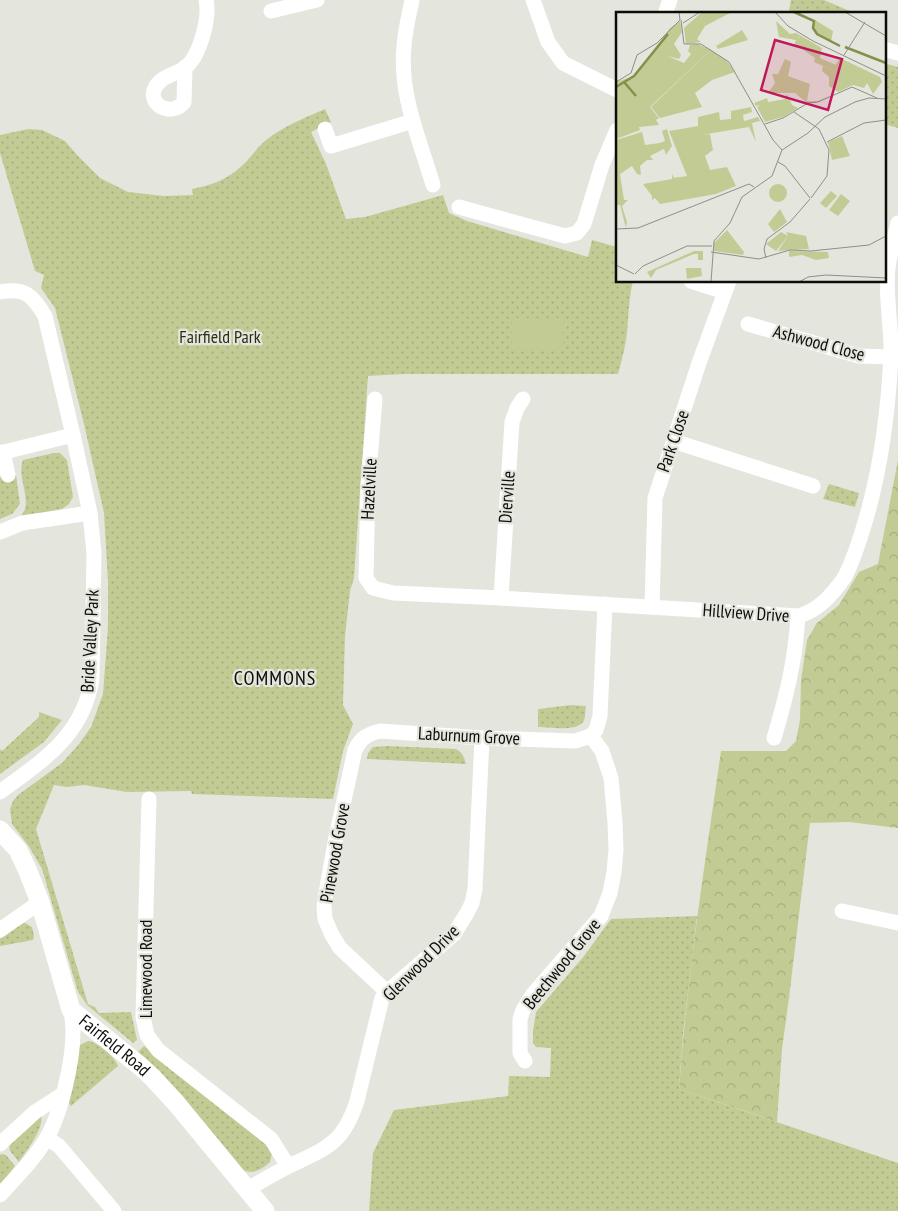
<svg xmlns="http://www.w3.org/2000/svg" width="898" height="1211" font-family="'PT Sans Narrow',sans-serif">
	<style>
		.green { fill: url(#green-dots) }
		.forest { fill: url(#forest-crowns) }
		.pitch { fill: #c3cb95 }
		.lines { fill: none; stroke-linecap: round; stroke-linejoin: round }
		.minor { stroke: #fff; stroke-width: 15 }
		.tertiary { stroke: #fff; stroke-width: 19 }
		.labels { text-anchor: middle; stroke-width: 4.5; stroke-linejoin: round; paint-order: stroke }
		.park-label { font-size: 18px; fill: #2b2e10; stroke: #e4e6dd }
		.street-label { font-size: 18px; fill: #0c0c09; stroke: #e4e6dd }
		.quarter-label { font-size: 20px; letter-spacing: 1px; fill: #0c0c09; stroke: #e4e6dd }
		.inset-river { fill: none; stroke: #878f4c; stroke-width: 2.5 }
		.inset-road { fill: none; stroke: #8e8f88; stroke-width: 1 }
		.view { fill: #c2185b; fill-opacity: 0.15; stroke: #c2185b; stroke-width: 2.5 }
		.inset-edge { fill: none; stroke: #0c0c09; stroke-width: 2.5 }
	</style>
	<defs>
		<pattern id="green-dots" width="8" height="8" patternUnits="userSpaceOnUse" patternTransform="scale(1.25)"><rect width="8" height="8" fill="#c3cb95"/><path d="M2 2h.1M6 6h.1" fill="none" stroke="#a6ad7f" stroke-width="1.8" stroke-linecap="round"/></pattern>
		<pattern id="forest-crowns" width="20" height="18" patternUnits="userSpaceOnUse" patternTransform="scale(1.25)"><rect width="20" height="18" fill="#c3cb95"/><path d="M2 6a3 3 0 1 1 6 0M12 15a3 3 0 1 1 6 0" fill="none" stroke="#a6ad7f"/></pattern>
	</defs>
	<rect width="100%" height="100%" fill="#e4e6dd"/>
	<g class="green">
		<path d="M 791,0 L 824,0 L 857,14 L 797,14 L 789,10 Z"/>
		<path d="M 884,63 L 898,67 L 898,128 L 884,124 Z"/>
		<path d="M 325,109 L 331,122 L 311,132 L 326,164 L 346,219 L 365,217 L 443,195 L 449,213 L 467,221 L 588,257 L 592,240 L 617,247 L 617,281 L 633,281 C 628,301 629,320 626,340 C 624,352 621,363 618,374 L 403,374 L 368,376 L 354,578 L 350,591 L 345,636 L 343,705 L 353,724 L 343,751 L 333,799 L 192,794 L 191,791 L 127,792 L 84,785 L 67,787 L 54,785 L 36,829 L 88,1004 L 95,1007 L 99,1013 L 131,1012 L 137,1040 L 133,1043 L 87,1005 L 78,992 L 42,869 L 30,848 L 12,824 L 10,809 L 13,801 L 18,795 L 62,763 L 79,744 L 91,727 L 103,694 L 108,627 L 108,581 L 104,513 L 84,424 L 55,308 L 41,288 L 44,275 L 35,271 L 0,153 L 0,135 L 28,129 L 42,130 L 65,141 L 77,155 L 100,178 L 128,192 L 164,196 L 193,195 L 192,189 C 214,185 230,178 246,162 C 254,153 260,144 270,137 C 286,125 307,117 325,109 Z"/>
		<path d="M 54,453 L 60,453 L 67,460 L 73,497 L 69,504 L 62,509 L 18,519 C 20,516 24,513 25,509 C 29,493 17,476 23,460 Z"/>
		<path d="M 16,475 L 20,504 L 12,514 L 0,519 L 0,476 L 1,478 Z"/>
		<path d="M 829,484 L 859,493 L 855,507 L 823,499 Z"/>
		<path d="M 571,705 L 586,706 C 585,711 586,718 583,722 C 576,732 549,727 538,727 L 538,709 Z"/>
		<path d="M 39,712 L 62,720 L 44,742 L 0,774 L 0,749 L 2,751 L 39,717 Z"/>
		<path d="M 388,746 L 456,749 C 463,753 464,757 466,764 L 367,759 L 368,753 L 373,747 Z"/>
		<path d="M 697,916 L 683,1034 L 679,1089 L 898,1163 L 898,1211 L 369,1211 L 373,1153 L 394,1110 L 508,1096 L 509,1076 L 550,1077 L 551,1048 L 536,1047 L 533,1043 L 533,1031 L 536,1012 L 584,956 L 611,919 Z"/>
		<path d="M 25,923 L 32,927 L 34,936 L 33,940 L 0,946 L 0,939 L 20,924 Z"/>
		<path d="M 88,1041 C 98,1042 114,1056 118,1066 L 71,1106 L 68,1102 L 78,1048 L 80,1045 Z"/>
		<path d="M 144,1046 L 266,1144 L 272,1154 L 270,1162 C 263,1169 252,1175 243,1170 L 137,1053 Z"/>
		<path d="M 41,1115 C 45,1128 26,1151 19,1162 L 10,1151 L 9,1144 Z"/>
		<path d="M 2,1154 L 6,1155 L 15,1166 L 0,1185 L 0,1155 Z"/>
	</g>
	<path class="forest" d="M 898,460 L 898,828 L 849,822 L 810,823 L 789,998 L 782,1049 L 777,1122 L 679,1089 C 687,976 705,863 721,751 L 786,751 L 796,741 L 800,720 L 801,680 L 807,640 L 817,623 L 839,605 L 859,572 L 878,564 Z"/>
	<rect class="pitch" x="512" y="318" width="51" height="32"/>
	<g class="lines">
		<g class="minor">
			<path d="M 412,0 C 409,15 405,31 404,46 C 399,95 420,140 433,185"/>
			<path d="M 533,0 L 548,42 L 563,63 L 617,90"/>
			<path d="M 271,11 L 317,0"/>
			<path d="M 665,14 L 670,0"/>
			<path d="M 884,49 L 898,53"/>
			<path d="M 185,67 L 184,102 C 172,117 149,106 154,90 C 159,76 175,75 185,68 C 200,56 210,18 206,0"/>
			<path d="M 325,129 L 331,146 L 413,121"/>
			<path d="M 459,207 L 565,236 L 577,233 L 584,224 L 602,165 L 617,130"/>
			<path d="M 691,281 L 725,292"/>
			<path d="M 0,292 C 25,287 33,296 45,316 L 73,435 L 90,513 L 94,553 L 92,679 C 83,736 43,760 0,792"/>
			<path d="M 748,324 L 859,356 L 891,357"/>
			<path d="M 375,399 L 368,485 L 366,578 L 373,588 L 393,593 L 501,598 L 798,616 C 818,611 832,595 844,578 C 852,564 857,548 862,532 C 880,476 888,415 891,356 C 892,327 885,297 888,268 C 890,253 894,238 898,223"/>
			<path d="M 673,441 L 813,486"/>
			<path d="M 3,452 L 8,475"/>
			<path d="M 0,453 L 73,435"/>
			<path d="M 0,532 L 22,523 L 90,513"/>
			<path d="M 501,598 L 512,422 L 517,408 L 523,399"/>
			<path d="M 652,607 L 655,498 L 699,363 L 729,281"/>
			<path d="M 591,736 L 596,730 L 600,716 L 605,604"/>
			<path d="M 774,738 C 787,694 795,662 798,616"/>
			<path d="M 149,799 L 143,1017 L 147,1035 L 158,1050 L 271,1139 L 288,1166"/>
			<path d="M 842,911 L 898,923"/>
			<path d="M 0,930 L 40,902"/>
			<path d="M 387,992 L 340,948 L 332,935 L 325,919 L 324,907 L 326,893 L 336,837 L 355,750 C 361,738 367,734 380,731 L 482,738 L 575,741 L 591,736"/>
			<path d="M 525,1061 L 520,1053 L 520,1019 L 523,1010 L 533,994 L 601,916 L 610,893 L 614,872 L 616,850 L 615,822 L 611,778 L 602,751 L 591,736"/>
			<path d="M 47,1138 L 59,1146 L 114,1211"/>
			<path d="M 0,1144 L 35,1112 L 63,1094"/>
			<path d="M 248,1189 C 262,1181 275,1173 289,1166 C 327,1148 343,1144 357,1101 L 382,998 L 387,992 L 454,934 L 467,913 L 472,903 L 475,889 L 482,738"/>
			<path d="M 0,1195 C 16,1177 34,1160 46,1139 C 61,1115 73,1061 73,1032 C 73,1025 72,1017 71,1010"/>
		</g>
		<path class="tertiary" id="s1" d="M 0,830 L 18,850 L 27,869 L 40,902 L 71,1010 L 140,1066 L 152,1077 L 176,1103 L 265,1211"/>
	</g>
	<g class="labels">
		<g class="park-label">
			<text x="220" y="343">Fairfield Park</text>
		</g>
		<g class="street-label">
			<text transform="translate(819 343) rotate(15)" y="6">Ashwood Close</text>
			<text transform="translate(673 441) rotate(-71)" y="6">Park Close</text>
			<text transform="translate(369 489) rotate(-87)" y="6">Hazelville</text>
			<text transform="translate(507 497) rotate(-86)" y="6">Dierville</text>
			<text transform="translate(746 613) rotate(4)" y="6">Hillview Drive</text>
			<text transform="translate(90 641) rotate(-87)" y="6">Bride Valley Park</text>
			<text transform="translate(469 736) rotate(3)" y="6">Laburnum Grove</text>
			<text transform="translate(335 853) rotate(-80)" y="6">Pinewood Grove</text>
			<text transform="translate(421 963) rotate(-45)" y="6">Glenwood Drive</text>
			<text transform="translate(562 964) rotate(-51)" y="6">Beechwood Grove</text>
			<text transform="translate(146 969) rotate(-90)" y="6">Limewood Road</text>
			<text dy="6" stroke="none"><textPath href="#s1" startOffset="252">Fairfield Road</textPath></text>
		</g>
		<g class="quarter-label">
			<text x="275" y="685">COMMONS</text>
		</g>
	</g>
	<g transform="translate(616 12)">
		<rect width="270" height="270" fill="#e4e6dd"/>
		<path d="M 86,0 L 116,0 L 89,14 L 81,27 L 85,30 L 70,32 L 68,16 ZM 199,8 L 217,19 L 215,30 L 196,17 ZM 64,9 L 66,20 L 58,32 L 65,43 L 63,47 L 51,44 L 68,51 L 75,42 L 72,39 L 74,33 L 82,32 L 95,38 L 34,95 L 43,106 L 40,108 L 43,113 L 23,115 L 24,118 L 0,127 L 0,70 L 18,64 L 54,16 ZM 160,9 L 174,22 L 180,21 L 185,31 L 182,34 L 178,33 L 180,28 L 163,25 ZM 126,18 L 132,28 L 102,37 L 100,34 ZM 224,46 L 264,65 L 266,70 L 257,82 L 251,71 L 248,76 L 237,73 L 222,80 L 213,74 L 213,65 L 206,59 L 207,54 L 216,58 ZM 169,47 L 175,50 L 172,64 L 194,72 L 191,89 L 202,89 L 214,83 L 202,90 L 191,91 L 179,81 L 152,81 L 159,71 L 156,62 L 162,62 ZM 171,82 L 176,93 L 182,96 L 167,105 L 149,110 L 141,95 L 145,93 L 140,94 L 138,91 L 151,86 L 152,90 L 169,87 ZM 135,95 L 136,100 L 127,103 L 128,109 L 142,105 L 146,112 L 144,109 L 136,111 L 140,130 L 133,115 L 85,123 L 94,122 L 97,138 L 89,144 L 94,158 L 111,155 L 120,174 L 100,182 L 44,192 L 39,186 L 36,188 L 36,184 L 27,172 L 56,167 L 56,162 L 58,166 L 71,164 L 53,119 L 82,114 L 82,105 L 99,101 L 103,100 L 104,108 L 115,107 L 115,99 ZM 51,117 L 56,134 L 50,143 L 48,137 L 34,144 L 37,148 L 31,148 L 24,154 L 25,163 L 21,162 L 16,154 L 4,162 L 8,188 L 12,188 L 6,194 L 11,210 L 10,216 L 4,193 L 0,193 L 0,128 L 26,120 L 29,133 L 44,131 L 49,129 L 46,119 ZM 226,124 L 234,144 L 216,148 L 212,130 ZM153 181a9 9 0 1 1 18 0a9 9 0 1 1-18 0ZM 111,218 L 128,240 L 127,243 L 98,239 L 98,231 ZM 170,220 L 190,224 L 193,237 L 162,239 L 172,224 ZM 78,239 L 87,239 L 87,248 L 82,248 L 82,242 L 78,242 L 40,258 L 35,266 L 31,260 ZM 173,239 L 212,240 L 213,246 L 200,248 L 186,243 L 173,245 ZM 70,256 L 85,256 L 86,264 L 71,267 Z" fill="#c3cb95"/>
		<path d="M 180,21 L 206,36 L 204,46 L 220,53 L 216,58 L 198,50 L 199,46 L 182,34 L 183,25 L 177,24 Z" fill="#c3cb95"/>
		<path d="M 95,38 L 110,48 L 119,60 L 96,68 L 79,81 L 86,95 L 44,106 L 35,95 ZM 110,156 L 116,174 L 105,178 L 103,171 L 104,177 L 91,181 L 87,162 ZM 84,163 L 86,174 L 67,178 L 64,167 ZM 62,165 L 67,185 L 56,188 L 50,169 ZM38 178a8 8 0 1 1 16 0a8 8 0 1 1-16 0ZM 215,179 L 221,184 L 210,196 L 204,191 ZM 225,182 L 234,189 L 222,204 L 213,198 ZM 164,197 L 171,210 L 158,220 L 152,212 ZM 165,220 L 172,224 L 160,239 L 150,232 Z" fill="#c3cb95"/>
		<path class="inset-river" d="M 178,0 L 198,9 L 197,16 L 201,22 L 224,34M 229,35 L 270,51M 8,70 L 20,84M 0,75 L 18,64 L 52,22"/>
		<path class="inset-road" d="M 159,0 L 172,14 L 197,29 L 270,64M 229,0 L 270,24M 65,8 L 68,32 L 85,32 L 113,50 L 157,128 L 166,138M 67,11 L 84,0M 228,43 L 249,10M 0,70 L 15,61 L 21,43 L 41,31 L 64,8 L 63,0M 178,100 L 203,117 L 213,138 L 211,164 L 195,186M 149,112 L 167,106 L 192,91 L 202,90 L 236,75 L 261,86M 211,130 L 248,111 L 270,108M 162,150 L 169,154 L 194,186M 0,217 L 22,216 L 133,172 L 138,175M 195,239 L 253,233 L 270,224M 95,240 L 143,247 L 174,238 L 195,239M 150,246 L 148,237 L 151,227 L 174,210 L 194,187M 0,253 L 18,262M 19,262 L 27,254 L 71,234 L 96,234M 95,270 L 98,229 L 114,211 L 126,185 L 156,164 L 166,138 L 192,121 L 209,105 L 239,90 L 253,86 L 270,87M 183,270 L 192,265 L 210,263 L 270,266"/>
		<path class="view" d="M 159,28 L 226,47 L 212,98 L 145,78 Z"/>
		<rect width="270" height="270" class="inset-edge"/>
	</g>
</svg>
